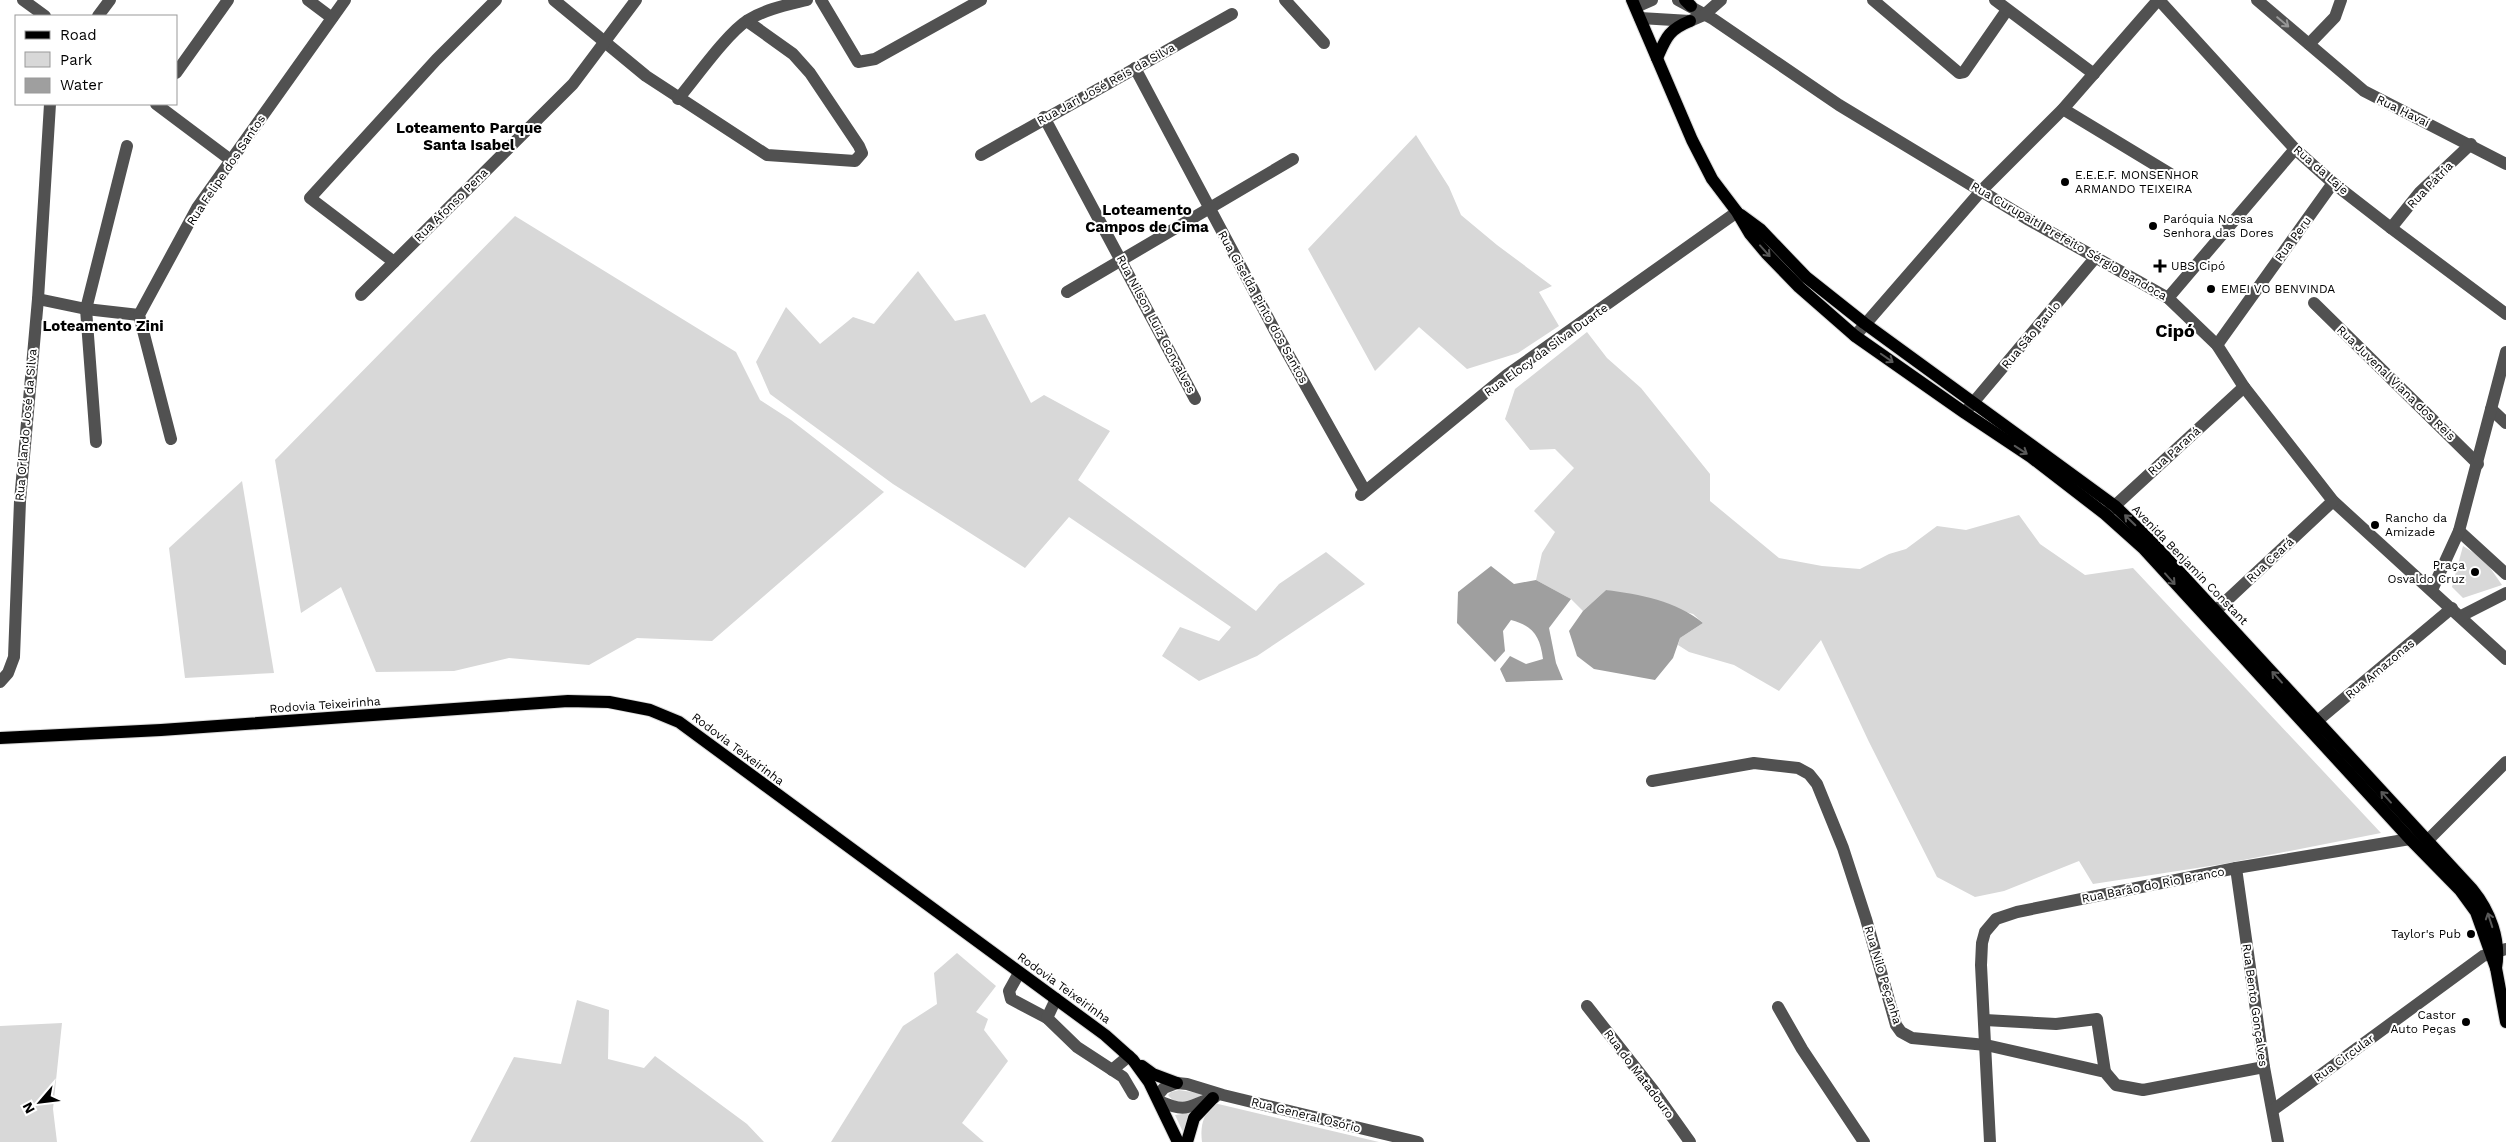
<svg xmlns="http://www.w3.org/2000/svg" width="2506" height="1142" font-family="'Work Sans',sans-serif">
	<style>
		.green { fill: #d8d8d8 }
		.water { fill: #9f9f9f }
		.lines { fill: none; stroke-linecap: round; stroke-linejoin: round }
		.major-casing { stroke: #dbdbdb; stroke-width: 14 }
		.minor { stroke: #515151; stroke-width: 12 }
		.major { stroke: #000; stroke-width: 12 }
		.oneway { stroke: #979797 }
		.oneway2 { stroke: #595959 }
		.poi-dot { fill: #000; stroke: #fff; stroke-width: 2 }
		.labels { text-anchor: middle; stroke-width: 4; stroke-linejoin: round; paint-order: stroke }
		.street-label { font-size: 12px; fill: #000; stroke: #fff }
		.poi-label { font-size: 12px; fill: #000; stroke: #fff; text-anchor: start }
		.quarter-label { font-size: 15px; font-weight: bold; fill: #000; stroke: #fff }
		.district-label { font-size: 18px; font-weight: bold; fill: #000; stroke: #fff }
	</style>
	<rect width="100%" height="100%" fill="#fff"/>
	<g class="green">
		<path d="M 1416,135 L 1449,187 L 1461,215 L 1497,245 L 1552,286 L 1539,292 L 1559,326 L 1518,353 L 1467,369 L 1419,327 L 1375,371 L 1308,249 Z"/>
		<path d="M 515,216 L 736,352 L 760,400 L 791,420 L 884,492 L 712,641 L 637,638 L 589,665 L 509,658 L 454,671 L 376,672 L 341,587 L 301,613 L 275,460 Z"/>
		<path d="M 918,271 L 955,321 L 985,314 L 1031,403 L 1044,395 L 1110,431 L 1078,480 L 1256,611 L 1279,584 L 1326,552 L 1365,584 L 1257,656 L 1199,681 L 1162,656 L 1180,627 L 1219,641 L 1231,627 L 1069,517 L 1025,568 L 893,484 L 770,394 L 756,362 L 786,307 L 820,344 L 853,317 L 874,324 Z"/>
		<path d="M 1587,332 L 1607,358 L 1641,388 L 1710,474 L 1710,501 L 1779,558 L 1822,566 L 1860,569 L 1889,554 L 1906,549 L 1937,526 L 1966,530 L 2019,515 L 2040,544 L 2085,575 L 2133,568 L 2381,833 L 2223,864 L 2093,884 L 2079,861 L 2004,891 L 1975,897 L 1937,877 L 1869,742 L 1821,640 L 1779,691 L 1734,665 L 1689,652 L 1678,645 L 1680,638 L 1703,623 L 1693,614 L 1606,590 L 1583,611 L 1571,599 L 1536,580 L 1542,553 L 1555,532 L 1534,511 L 1574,468 L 1555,449 L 1530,450 L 1505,419 L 1515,389 Z"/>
		<path d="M 242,481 L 274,673 L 185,678 L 169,548 Z"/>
		<path d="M 2463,546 L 2484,559 L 2502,585 L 2463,598 L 2452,587 Z"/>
		<path d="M 957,953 L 996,986 L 976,1012 L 988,1019 L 984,1030 L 1008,1061 L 962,1123 L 984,1142 L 831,1142 L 903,1026 L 937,1004 L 934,973 Z"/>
		<path d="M 577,1000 L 609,1010 L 608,1059 L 644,1068 L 655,1056 L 747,1124 L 764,1142 L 470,1142 L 514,1057 L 561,1064 Z"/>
		<path d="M 62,1023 L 53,1109 L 57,1142 L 0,1142 L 0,1026 Z"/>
		<path d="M 1179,1090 L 1205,1094 C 1192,1100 1179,1109 1168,1095 L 1171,1092 Z"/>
		<path d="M 1214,1103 L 1379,1142 L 1202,1142 C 1200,1125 1203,1116 1214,1103 Z"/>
		<path d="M 1190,1113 L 1183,1132 L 1175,1115 Z"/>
	</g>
	<g class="water">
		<path d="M 1491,566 L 1514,584 L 1536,580 L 1571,599 L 1549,628 L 1556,663 L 1563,680 L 1506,682 L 1500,669 L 1510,656 L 1526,664 L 1543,659 C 1540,637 1534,626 1511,620 L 1503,631 L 1505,651 L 1495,662 L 1457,623 L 1458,592 Z"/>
		<path d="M 1606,590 C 1639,594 1677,601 1703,623 L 1680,638 L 1673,658 L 1655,680 L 1594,669 L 1577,656 L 1569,631 L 1583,611 Z"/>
	</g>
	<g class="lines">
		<g class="major-casing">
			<g id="major">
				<path d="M 1632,0 L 1692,140 L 1712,179 L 1737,212 L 1750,234 L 1766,253 L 1799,287 L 1855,336 L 1965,413 L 2031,457 L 2105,514 L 2143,548 L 2410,839 L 2460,890 L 2476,912 L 2496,968 L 2506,1022"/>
				<path d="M 1685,0 L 1691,6"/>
				<path d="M 1657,58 C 1666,38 1668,30 1690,21"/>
				<path d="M 1741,215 L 1760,229 L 1806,277 L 1864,323 L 2115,506 L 2151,541 L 2472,889 C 2490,911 2501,940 2496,968"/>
				<path d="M 0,738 L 161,730 L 568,701 L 609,702 L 650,710 L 679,722 L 1105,1035 L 1133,1060 L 1149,1082 L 1178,1142"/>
				<path d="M 1142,1066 L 1153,1074 L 1177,1083"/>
				<path d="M 1187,1142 L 1194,1118 L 1213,1098"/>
			</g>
		</g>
		<g class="minor">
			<path d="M 23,0 L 45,16"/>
			<path d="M 308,0 L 332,18"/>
			<path d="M 554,0 L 646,76 L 767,155 L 855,161 L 862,153 L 859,146 L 810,73 L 793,54 L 747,21"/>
			<path d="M 821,0 L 858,62 L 875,59 L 981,0"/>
			<path d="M 1285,0 L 1324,43"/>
			<path d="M 1678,0 L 1713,19 L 1839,105 L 2029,220 L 2168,298 L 2217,345 L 2244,387 L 2333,501 L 2506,659"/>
			<path d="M 1873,0 L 1959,73 L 1964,72 L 2007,10"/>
			<path d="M 1995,0 L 2094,74"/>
			<path d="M 2159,0 L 2295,149 L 2333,183 L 2391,228 L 2506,314"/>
			<path d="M 2257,0 L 2364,91 L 2506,164"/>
			<path d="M 1636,7 L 1652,0"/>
			<path d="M 98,16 L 110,0"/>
			<path d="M 1640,18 L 1690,21 L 1704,15 L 1721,0"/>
			<path d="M 2309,44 L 2335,17 L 2341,0"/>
			<path d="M 1135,68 L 1274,329 L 1365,491"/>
			<path d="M 176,73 L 228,0"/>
			<path d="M 678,99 C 695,79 727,33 748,20 C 766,9 787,5 807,0"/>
			<path d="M 156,104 L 232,161"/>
			<path d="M 2063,109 L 2172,175"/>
			<path d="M 1044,117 L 1195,399"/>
			<path d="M 981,155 L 1232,14"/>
			<path d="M 2391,228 L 2420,192 L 2471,144"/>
			<path d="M 394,262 L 310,198 L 436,60 L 496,0"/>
			<path d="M 1067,292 L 1293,159"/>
			<path d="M 361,295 L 573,84 L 636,0"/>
			<path d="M 2168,298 L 2295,149"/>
			<path d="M 38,299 L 86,309 L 139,315"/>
			<path d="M 2314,303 L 2478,464"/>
			<path d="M 1855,336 L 1981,191 L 2063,109 L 2158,0"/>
			<path d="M 2217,345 L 2333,183"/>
			<path d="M 2491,409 L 2506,423"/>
			<path d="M 1967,410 L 2096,257"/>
			<path d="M 171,439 L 139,315 L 197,208 L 345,0"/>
			<path d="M 96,442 L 86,309 L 127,146"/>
			<path d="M 1361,495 L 1507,375 L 1737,212"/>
			<path d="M 2107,513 L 2244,387"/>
			<path d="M 2459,531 L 2506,574"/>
			<path d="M 2432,590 L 2459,531 L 2506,352"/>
			<path d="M 2461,616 L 2506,593"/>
			<path d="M 2209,617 L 2333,501"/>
			<path d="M 0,682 L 8,673 L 14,657 L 20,501 L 38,299 L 50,104"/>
			<path d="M 2310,727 L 2452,608"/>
			<path d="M 1652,781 L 1754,763 L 1798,768 L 1809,774 L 1817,784 L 1843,848 L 1866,919 L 1896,1025 L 1901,1032 L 1912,1038 L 1986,1045 L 2105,1072 L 2116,1085 L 2143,1090 L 2264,1067"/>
			<path d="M 2236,868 L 2264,1067 L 2278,1142"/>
			<path d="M 1019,973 L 1009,991 L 1011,999 L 1047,1018 L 1077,1047 L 1123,1077 L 1133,1094"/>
			<path d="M 1587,1006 L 1653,1090 L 1690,1142"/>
			<path d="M 1778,1007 L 1802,1049 L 1864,1142"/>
			<path d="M 1047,1018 L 1056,999"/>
			<path d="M 1985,1020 L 2056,1024 L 2097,1019 L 2105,1072"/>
			<path d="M 1112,1070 L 1129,1056"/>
			<path d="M 1157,1096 L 1164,1088 L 1177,1083 L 1187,1084 L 1223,1095 L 1418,1142"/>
			<path d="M 1159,1101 C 1189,1114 1187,1106 1215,1097"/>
			<path d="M 2273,1110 L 2483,956 L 2506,949"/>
			<path d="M 1990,1142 L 1981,965 L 1982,943 L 1985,932 L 1996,919 L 2017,912 L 2236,868 L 2410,839 L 2427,841 L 2506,762"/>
		</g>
		<use href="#major" class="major"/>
	</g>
	<defs><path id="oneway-shaft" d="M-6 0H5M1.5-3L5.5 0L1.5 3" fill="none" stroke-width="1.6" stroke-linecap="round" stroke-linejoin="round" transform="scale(1.25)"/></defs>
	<use class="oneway" href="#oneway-shaft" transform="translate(2283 22) rotate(40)"/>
	<g class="oneway2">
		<use href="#oneway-shaft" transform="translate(1765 251) rotate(48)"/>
		<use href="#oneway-shaft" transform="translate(1887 358) rotate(35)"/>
		<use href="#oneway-shaft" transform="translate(2021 450) rotate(33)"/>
		<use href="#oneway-shaft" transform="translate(2130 520) rotate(-136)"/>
		<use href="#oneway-shaft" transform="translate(2170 579) rotate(48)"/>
		<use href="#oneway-shaft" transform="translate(2277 677) rotate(-132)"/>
		<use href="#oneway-shaft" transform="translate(2386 797) rotate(-132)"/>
		<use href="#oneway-shaft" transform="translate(2490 920) rotate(-108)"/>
	</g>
	<g class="poi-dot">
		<circle cx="2065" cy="182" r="5"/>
		<circle cx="2153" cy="226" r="5"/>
		<path d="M2157.5 258.5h5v5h5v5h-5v5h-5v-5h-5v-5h5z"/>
		<circle cx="2211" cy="289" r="5"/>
		<circle cx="2375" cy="525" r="5"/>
		<circle cx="2475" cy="572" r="5"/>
		<circle cx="2471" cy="934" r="5"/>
		<circle cx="2466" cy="1022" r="5"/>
	</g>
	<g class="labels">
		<g class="street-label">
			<text transform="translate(1106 84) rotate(-29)" y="4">Rua Jari José Reis da Silva</text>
			<text transform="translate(2403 111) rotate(26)" y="4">Rua Havaí</text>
			<text transform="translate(226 170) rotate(-56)" y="4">Rua Felipe dos Santos</text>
			<text transform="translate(2321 170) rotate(41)" y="4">Rua da Laje</text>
			<text transform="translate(2430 185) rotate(-46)" y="4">Rua Pátria</text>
			<text transform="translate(451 205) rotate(-45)" y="4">Rua Afonso Pena</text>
			<text transform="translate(2293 239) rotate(-54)" y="4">Rua Peru</text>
			<text transform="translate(2069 241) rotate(30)" y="4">Rua Curupaiti Prefeito Sérgio Bandoca</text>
			<text transform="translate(1263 307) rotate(61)" y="4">Rua Giselda Pinto dos Santos</text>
			<text transform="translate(1156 324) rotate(62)" y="4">Rua Nilson Luiz Gonçalves</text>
			<text transform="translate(2031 335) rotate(-50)" y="4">Rua São Paulo</text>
			<text transform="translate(1546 350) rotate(-36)" y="4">Rua Elocy da Silva Duarte</text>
			<text transform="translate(2396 383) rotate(44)" y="4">Rua Juvenal Viana dos Reis</text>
			<text transform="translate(26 425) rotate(-85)" y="4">Rua Orlando José da Silva</text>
			<text transform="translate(2174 451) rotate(-42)" y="4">Rua Paraná</text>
			<text transform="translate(2270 560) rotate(-43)" y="4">Rua Ceará</text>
			<text transform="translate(2190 565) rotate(46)" y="4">Avenida Benjamin Constant</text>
			<text transform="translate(2380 669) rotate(-40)" y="4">Rua Amazonas</text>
			<text transform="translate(325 705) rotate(-4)" y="4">Rodovia Teixeirinha</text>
			<text transform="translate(738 749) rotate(37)" y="4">Rodovia Teixeirinha</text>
			<text transform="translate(2153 885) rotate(-11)" y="4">Rua Barão do Rio Branco</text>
			<text transform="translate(1883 975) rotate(73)" y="4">Rua Nilo Peçanha</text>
			<text transform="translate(1064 988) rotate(36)" y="4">Rodovia Teixeirinha</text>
			<text transform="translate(2255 1005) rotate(82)" y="4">Rua Bento Gonçalves</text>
			<text transform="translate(2344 1058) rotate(-36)" y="4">Rua Circular</text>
			<text transform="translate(1639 1074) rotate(53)" y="4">Rua do Matadouro</text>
			<text transform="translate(1306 1115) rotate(14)" y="4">Rua General Osório</text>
		</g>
		<g class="poi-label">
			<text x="2075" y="179">E.E.E.F. MONSENHOR<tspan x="2075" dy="14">ARMANDO TEIXEIRA</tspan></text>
			<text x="2163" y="223">Paróquia Nossa<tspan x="2163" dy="14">Senhora das Dores</tspan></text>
			<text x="2171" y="270">UBS Cipó</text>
			<text x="2221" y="293">EMEI VO BENVINDA</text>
			<text x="2385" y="522">Rancho da<tspan x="2385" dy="14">Amizade</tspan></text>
			<text x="2465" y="569" text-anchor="end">Praça<tspan x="2465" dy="14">Osvaldo Cruz</tspan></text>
			<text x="2461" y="938" text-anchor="end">Taylor's Pub</text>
			<text x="2456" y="1019" text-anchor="end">Castor<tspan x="2456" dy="14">Auto Peças</tspan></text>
		</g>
		<g class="quarter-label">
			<text x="469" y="133">Loteamento Parque<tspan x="469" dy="17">Santa Isabel</tspan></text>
			<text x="1147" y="215">Loteamento<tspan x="1147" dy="17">Campos de Cima</tspan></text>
			<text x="103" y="331">Loteamento Zini</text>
		</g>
		<g class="district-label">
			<text x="2175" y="337">Cipó</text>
		</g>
	</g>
	<rect x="15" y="15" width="162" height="90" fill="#ffffff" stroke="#999999"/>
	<rect x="25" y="31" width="25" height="8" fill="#000000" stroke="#999999"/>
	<text x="60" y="40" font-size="15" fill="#000000">Road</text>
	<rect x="25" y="52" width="25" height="15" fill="#d8d8d8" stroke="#999999"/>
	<text x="60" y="65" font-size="15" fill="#000000">Park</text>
	<rect x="25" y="78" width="25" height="15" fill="#9f9f9f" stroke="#999999"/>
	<text x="60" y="90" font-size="15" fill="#000000">Water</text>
	<g transform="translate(40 1102) rotate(242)" stroke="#ffffff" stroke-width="4" paint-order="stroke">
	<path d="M0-4L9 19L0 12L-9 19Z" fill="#000000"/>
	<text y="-8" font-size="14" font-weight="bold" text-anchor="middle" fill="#000000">N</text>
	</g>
</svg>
